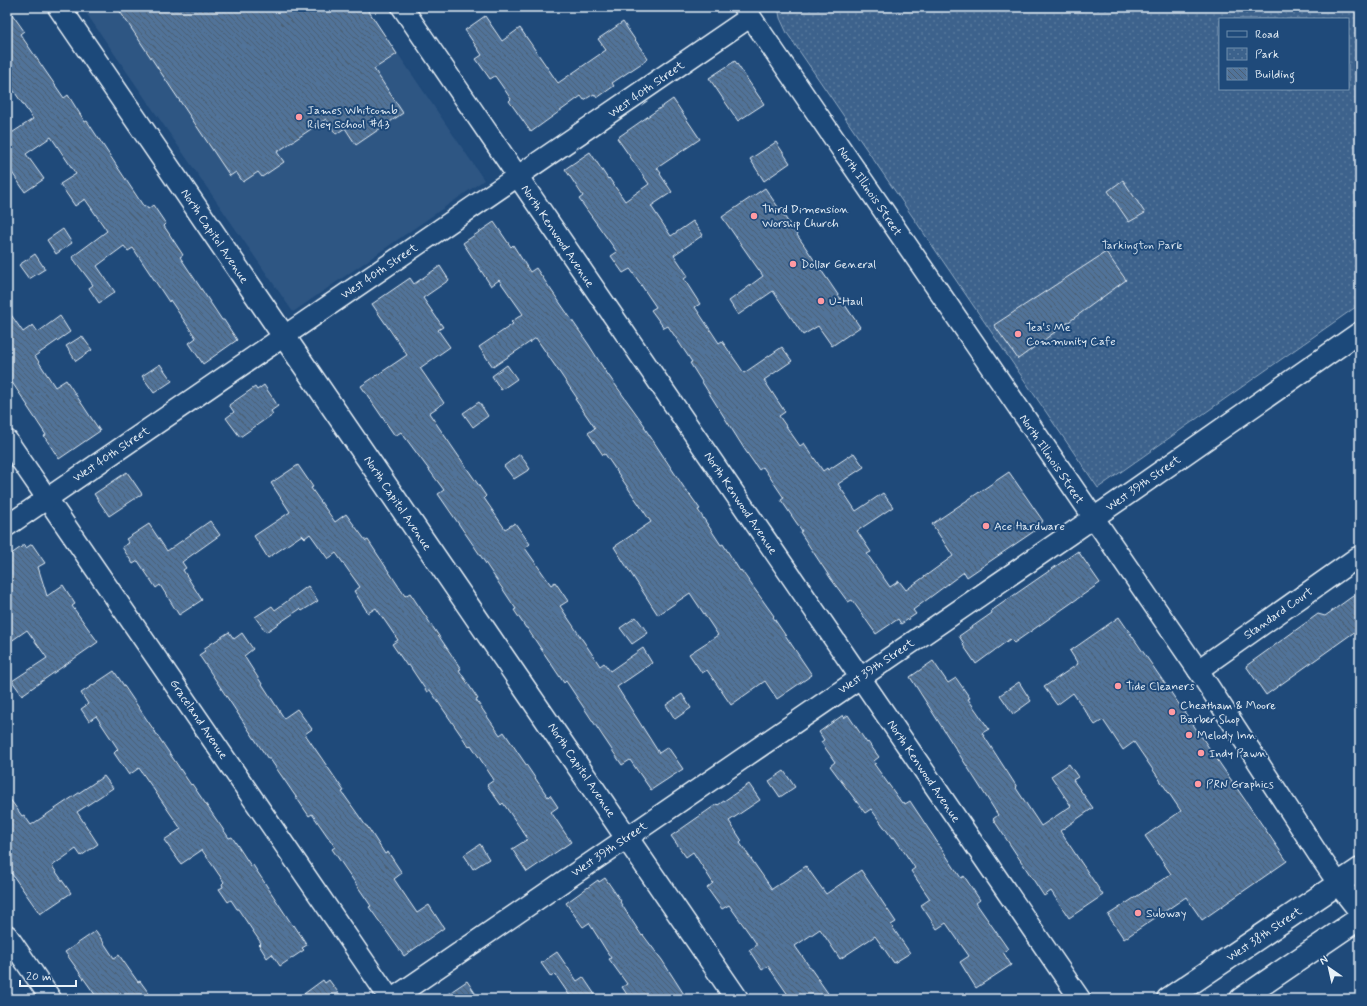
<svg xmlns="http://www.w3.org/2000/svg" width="1367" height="1006" font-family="Mynerve,sans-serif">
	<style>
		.built { fill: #2e5683 }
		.park { fill: url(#park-dots); stroke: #92aac2; fill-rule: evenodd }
		.building { fill: url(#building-back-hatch); stroke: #e8f1f8 }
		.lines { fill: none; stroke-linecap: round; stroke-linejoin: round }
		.minor-casing { stroke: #e8f1f8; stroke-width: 23 }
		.major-casing { stroke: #e8f1f8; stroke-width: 25 }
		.minor { stroke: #1f4a7a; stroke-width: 20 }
		.major { stroke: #1f4a7a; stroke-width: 22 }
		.poi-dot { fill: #ff9aa2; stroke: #1f4a7a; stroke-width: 1.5 }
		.labels { text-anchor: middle; stroke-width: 4; stroke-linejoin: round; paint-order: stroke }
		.street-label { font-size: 12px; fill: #e8f1f8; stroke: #1f4a7a }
		.poi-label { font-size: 12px; fill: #e8f1f8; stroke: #1f4a7a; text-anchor: start }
		.park-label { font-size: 12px; fill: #d7e3ed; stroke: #1f4a7a }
	</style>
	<defs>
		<pattern id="park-dots" width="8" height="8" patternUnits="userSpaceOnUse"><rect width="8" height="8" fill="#3c628c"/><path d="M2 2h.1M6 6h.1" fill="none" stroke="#58799d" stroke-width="1.8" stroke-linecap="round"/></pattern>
		<pattern id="building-back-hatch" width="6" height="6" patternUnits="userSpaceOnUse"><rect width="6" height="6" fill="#517399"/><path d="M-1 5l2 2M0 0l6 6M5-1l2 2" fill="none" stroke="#4c5e72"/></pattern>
	</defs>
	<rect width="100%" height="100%" fill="#1f4a7a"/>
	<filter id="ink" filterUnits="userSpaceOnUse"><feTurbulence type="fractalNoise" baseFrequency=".025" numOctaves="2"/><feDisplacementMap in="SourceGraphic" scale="8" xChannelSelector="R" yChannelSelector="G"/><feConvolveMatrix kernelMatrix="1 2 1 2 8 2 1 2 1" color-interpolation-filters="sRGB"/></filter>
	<g filter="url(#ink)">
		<path class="built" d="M 82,7 L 366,7 L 484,180 L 293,312 Z"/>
		<path class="park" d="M 778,7 L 1360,7 L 1360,304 L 1098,488 L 787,33 L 780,18 ZM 1220,19 L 1348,19 L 1348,89 L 1220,89 Z"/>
		<g class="building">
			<path d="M 7,7 L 24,31 L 20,34 L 44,69 L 64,98 L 68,95 L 85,122 L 87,121 L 144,207 L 146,206 L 148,209 L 153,205 L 166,224 L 164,226 L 183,255 L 180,257 L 222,320 L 224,320 L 237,340 L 203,364 L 189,343 L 196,338 L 170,300 L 169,302 L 133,248 L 128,251 L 124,246 L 97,266 L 115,292 L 99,303 L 89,288 L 93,285 L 72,257 L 107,231 L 85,199 L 75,206 L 60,184 L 76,174 L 51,137 L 26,154 L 44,179 L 25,192 L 7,165 L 7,136 L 33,119 L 7,81 Z"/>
			<path d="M 117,7 L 366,7 L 397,54 L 374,69 L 403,113 L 356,145 L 345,128 L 336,134 L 326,119 L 277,152 L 284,162 L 262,177 L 258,172 L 243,182 L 236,172 L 230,176 Z"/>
			<path d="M 485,16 L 502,41 L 520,28 L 558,83 L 606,50 L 598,39 L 623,22 L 648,59 L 612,83 L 614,86 L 597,98 L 594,94 L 584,100 L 581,96 L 531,132 L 509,101 L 511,99 L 495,76 L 490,79 L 476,59 L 482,55 L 465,30 Z"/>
			<path d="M 735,61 L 764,104 L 738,121 L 709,78 Z"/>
			<path d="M 673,99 L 700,139 L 657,168 L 661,173 L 660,174 L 672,192 L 651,206 L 671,236 L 693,221 L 703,235 L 674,255 L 688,276 L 684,279 L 700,304 L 695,307 L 719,343 L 722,341 L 744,373 L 782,347 L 792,361 L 764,380 L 785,412 L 779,416 L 800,446 L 804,443 L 823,471 L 827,468 L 828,470 L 854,453 L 864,467 L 838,484 L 856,511 L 883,493 L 893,507 L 857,531 L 871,552 L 867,554 L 890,587 L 899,581 L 906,590 L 953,556 L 932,524 L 1009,472 L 1043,521 L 1038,528 L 1033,532 L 967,577 L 964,572 L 913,610 L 916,614 L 901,624 L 898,619 L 876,634 L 852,600 L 848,602 L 831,579 L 800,532 L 802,531 L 781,500 L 784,498 L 763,467 L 759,470 L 745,450 L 690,363 L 692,362 L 668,326 L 664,328 L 651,310 L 656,307 L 631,270 L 630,269 L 623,273 L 611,256 L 617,252 L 579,199 L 583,196 L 565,169 L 590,152 L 608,179 L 609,178 L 625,201 L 649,184 L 617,138 Z"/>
			<path d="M 776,142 L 790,163 L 764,181 L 750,159 Z"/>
			<path d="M 1123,180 L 1145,213 L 1129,222 L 1108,191 Z"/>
			<path d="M 765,188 L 860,327 L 832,346 L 818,326 L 803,335 L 773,291 L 738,315 L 729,301 L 763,276 L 722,217 Z"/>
			<path d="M 494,222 L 511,247 L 513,245 L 530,272 L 536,268 L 589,345 L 604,369 L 645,426 L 644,427 L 687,492 L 688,492 L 700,509 L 698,510 L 721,545 L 723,544 L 740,571 L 741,570 L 774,616 L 773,617 L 812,675 L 777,699 L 765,681 L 731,705 L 707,670 L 702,673 L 689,654 L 718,635 L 690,593 L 658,615 L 630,572 L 614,547 L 651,522 L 605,454 L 603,455 L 588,433 L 595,428 L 575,399 L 577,398 L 536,338 L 493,367 L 479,347 L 513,324 L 511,322 L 523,314 L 499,280 L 491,286 L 463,243 Z"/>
			<path d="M 63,229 L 72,243 L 56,254 L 47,240 Z"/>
			<path d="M 1106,252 L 1126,280 L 1018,359 L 994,325 Z"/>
			<path d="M 35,254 L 45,269 L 29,279 L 19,265 Z"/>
			<path d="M 440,266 L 449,280 L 423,298 L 443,327 L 438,330 L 450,347 L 420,368 L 444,403 L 429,413 L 486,496 L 484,498 L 505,529 L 515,523 L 530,544 L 525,548 L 551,585 L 555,582 L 568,601 L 560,606 L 600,666 L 604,663 L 610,671 L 643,648 L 652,663 L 617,687 L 659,753 L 668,747 L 683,769 L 651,790 L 630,760 L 622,765 L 566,681 L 564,683 L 527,628 L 526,628 L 514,610 L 516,609 L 476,549 L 438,494 L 444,490 L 401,432 L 395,436 L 361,386 L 407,355 L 372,304 L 410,278 L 414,284 Z"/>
			<path d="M 7,309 L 23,332 L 33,325 L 38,332 L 60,316 L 70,332 L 35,356 L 55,387 L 66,380 L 100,431 L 59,459 L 44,436 L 46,435 L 27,406 L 28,406 L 7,375 Z"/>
			<path d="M 82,336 L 92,350 L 76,361 L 66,346 Z"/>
			<path d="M 160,364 L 172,381 L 154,393 L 142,376 Z"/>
			<path d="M 507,365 L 517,379 L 501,390 L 492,376 Z"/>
			<path d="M 264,385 L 278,406 L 271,411 L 273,414 L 240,437 L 226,418 L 234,412 L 229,405 L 255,387 L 257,390 Z"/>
			<path d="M 479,402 L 488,416 L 473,427 L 463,413 Z"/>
			<path d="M 520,454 L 530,469 L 514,479 L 504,466 Z"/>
			<path d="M 298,465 L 313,487 L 311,488 L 335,522 L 346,514 L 366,541 L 368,540 L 405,596 L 410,593 L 461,669 L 459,670 L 478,699 L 476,700 L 500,735 L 504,732 L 548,797 L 550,795 L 558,807 L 551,812 L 571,842 L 527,872 L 512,849 L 528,839 L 503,803 L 501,805 L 487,785 L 494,780 L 471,745 L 469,747 L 430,690 L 427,692 L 409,665 L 407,666 L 392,644 L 398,640 L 376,608 L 368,613 L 354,591 L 360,587 L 336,553 L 328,559 L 310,534 L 305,538 L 302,535 L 268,558 L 254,536 L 290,512 L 271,483 Z"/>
			<path d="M 127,472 L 142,494 L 109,516 L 94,494 Z"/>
			<path d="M 210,521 L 220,535 L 182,562 L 186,568 L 183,570 L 202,600 L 179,615 L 160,585 L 156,588 L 138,561 L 133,564 L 122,547 L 129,543 L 126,539 L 149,524 L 167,551 Z"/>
			<path d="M 32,544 L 45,563 L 38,567 L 47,596 L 63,585 L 75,604 L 72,606 L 98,642 L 22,695 L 12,681 L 47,658 L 27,630 L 7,644 L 7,557 L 24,545 L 26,548 Z"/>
			<path d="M 1078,551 L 1100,583 L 1014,643 L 1010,639 L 976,664 L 963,645 L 964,644 L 959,636 L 992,613 L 991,611 Z"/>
			<path d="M 308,586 L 318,601 L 302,611 L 300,609 L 266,632 L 255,617 L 272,606 L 275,610 Z"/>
			<path d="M 1360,591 L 1360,628 L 1266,695 L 1246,666 L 1318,614 L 1325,616 Z"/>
			<path d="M 636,617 L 648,633 L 632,644 L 620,628 Z"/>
			<path d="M 1119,617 L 1287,861 L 1202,920 L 1186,897 L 1124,939 L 1108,915 L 1171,874 L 1145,836 L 1181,811 L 1134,742 L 1123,750 L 1103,720 L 1095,725 L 1073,693 L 1057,705 L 1044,687 L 1078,664 L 1070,651 Z"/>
			<path d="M 229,632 L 234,639 L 242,633 L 253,649 L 244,656 L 284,718 L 297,709 L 312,729 L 305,734 L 344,791 L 342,792 L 366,826 L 367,826 L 385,854 L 388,852 L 402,873 L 394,879 L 417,913 L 429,905 L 444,928 L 404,956 L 369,907 L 371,906 L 332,849 L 335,847 L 312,814 L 309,816 L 270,759 L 268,759 L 199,655 L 205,651 L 203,649 Z"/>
			<path d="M 933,661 L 948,683 L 956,678 L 970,698 L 968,699 L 989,729 L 982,733 L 1017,787 L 1016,788 L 1041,826 L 1071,806 L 1051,776 L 1069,764 L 1078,777 L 1073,780 L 1093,808 L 1060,831 L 1103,895 L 1069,918 L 1051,891 L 1044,896 L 993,819 L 998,815 L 910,677 Z"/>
			<path d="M 114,671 L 191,785 L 192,784 L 229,838 L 232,837 L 251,866 L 253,865 L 293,926 L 294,925 L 307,945 L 302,948 L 304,950 L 280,966 L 272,954 L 267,958 L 259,945 L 261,943 L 238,909 L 237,909 L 231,900 L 228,902 L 219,889 L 223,887 L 222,884 L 224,882 L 202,850 L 181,864 L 164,840 L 181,829 L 139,768 L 129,775 L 114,753 L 118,749 L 96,716 L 89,721 L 81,709 L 88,704 L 81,693 Z"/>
			<path d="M 1019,682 L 1031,701 L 1013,714 L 1000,695 Z"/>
			<path d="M 682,694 L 691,708 L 675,719 L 666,705 Z"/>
			<path d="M 843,715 L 844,718 L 848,715 L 867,743 L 868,742 L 879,757 L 874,761 L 876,763 L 874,764 L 902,803 L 904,802 L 905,804 L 910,801 L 961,878 L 964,876 L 980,900 L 976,903 L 1008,949 L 1003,952 L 1011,965 L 976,988 L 960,962 L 969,956 L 946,923 L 937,929 L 921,905 L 930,899 L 911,871 L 915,868 L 894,837 L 892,838 L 871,809 L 865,813 L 830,766 L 835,762 L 821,742 L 824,740 L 819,732 Z"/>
			<path d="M 784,771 L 795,787 L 780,797 L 769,781 Z"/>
			<path d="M 104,776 L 113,788 L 77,812 L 98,844 L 81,856 L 76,849 L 52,866 L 71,893 L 40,914 L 7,867 L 7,795 L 22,816 L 24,815 L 31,825 Z"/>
			<path d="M 749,784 L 760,800 L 729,821 L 742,841 L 740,843 L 772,889 L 806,866 L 826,894 L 861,870 L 896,922 L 891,925 L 910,953 L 894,963 L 875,936 L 840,959 L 820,929 L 795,946 L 832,999 L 791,999 L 768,966 L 762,970 L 749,950 L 756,946 L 756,943 L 729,905 L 722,909 L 707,888 L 713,883 L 693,852 L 686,857 L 671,836 L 717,804 L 718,805 Z"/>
			<path d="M 480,844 L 489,859 L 473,869 L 464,855 Z"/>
			<path d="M 605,878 L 621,901 L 620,902 L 642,936 L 643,935 L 662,960 L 687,999 L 630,999 L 622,987 L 627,984 L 609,959 L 611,958 L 589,923 L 583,927 L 566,903 L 598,880 L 599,882 Z"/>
			<path d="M 96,931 L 114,958 L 119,955 L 138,982 L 140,981 L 153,999 L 98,999 L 65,952 Z"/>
			<path d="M 557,952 L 577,981 L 583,977 L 598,999 L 572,999 L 555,974 L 551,977 L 541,963 Z"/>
			<path d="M 323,980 L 325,983 L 329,980 L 343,999 L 297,999 Z"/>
			<path d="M 467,981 L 479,999 L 440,999 Z"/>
		</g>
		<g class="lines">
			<g class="minor-casing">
				<g id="minor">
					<path d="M 402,7 L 1080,999"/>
					<path d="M 744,7 L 1198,670 L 1320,857 L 1338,883"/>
					<path d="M 7,440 L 390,999"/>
					<path d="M 7,526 L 750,17"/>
					<path d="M 1198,670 L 1358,557"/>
					<path d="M 7,935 L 51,999"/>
					<path d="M 392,999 L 1124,497 L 1360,332"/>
				</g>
			</g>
			<g class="major-casing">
				<g id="major">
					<path d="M 59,7 L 737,999"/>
					<path d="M 1338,883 L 1360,911"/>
					<path d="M 1168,999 L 1360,869"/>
					<path d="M 1241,999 L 1360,918"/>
				</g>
			</g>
			<use href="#minor" class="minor"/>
			<use href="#major" class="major"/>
		</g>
	</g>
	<g class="poi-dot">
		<circle cx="299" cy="117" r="4"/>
		<circle cx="754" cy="216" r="4"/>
		<circle cx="793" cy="264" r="4"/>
		<circle cx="821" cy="301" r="4"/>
		<circle cx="1018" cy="334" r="4"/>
		<circle cx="986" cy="526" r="4"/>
		<circle cx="1118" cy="686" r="4"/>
		<circle cx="1172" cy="712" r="4"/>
		<circle cx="1189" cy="735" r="4"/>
		<circle cx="1201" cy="753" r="4"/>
		<circle cx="1198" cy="784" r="4"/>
		<circle cx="1138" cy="913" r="4"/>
	</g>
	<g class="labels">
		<g class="street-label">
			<text transform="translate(646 89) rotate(-35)" y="4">West 40th Street</text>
			<text transform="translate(870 191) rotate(56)" y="4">North Illinois Street</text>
			<text transform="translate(215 236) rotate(56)" y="4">North Capitol Avenue</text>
			<text transform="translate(558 236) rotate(56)" y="4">North Kenwood Avenue</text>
			<text transform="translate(379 271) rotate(-34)" y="4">West 40th Street</text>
			<text transform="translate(111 454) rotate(-34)" y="4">West 40th Street</text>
			<text transform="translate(1052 459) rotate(56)" y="4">North Illinois Street</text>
			<text transform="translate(1143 483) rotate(-35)" y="4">West 39th Street</text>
			<text transform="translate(398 503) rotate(56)" y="4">North Capitol Avenue</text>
			<text transform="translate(741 503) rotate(56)" y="4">North Kenwood Avenue</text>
			<text transform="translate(1278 613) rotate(-35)" y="4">Standard Court</text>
			<text transform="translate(876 666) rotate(-34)" y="4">West 39th Street</text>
			<text transform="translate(199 719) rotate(56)" y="4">Graceland Avenue</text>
			<text transform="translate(582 770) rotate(56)" y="4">North Capitol Avenue</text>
			<text transform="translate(924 771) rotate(56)" y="4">North Kenwood Avenue</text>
			<text transform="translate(609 849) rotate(-34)" y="4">West 39th Street</text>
			<text transform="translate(1264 934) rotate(-34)" y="4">West 38th Street</text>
		</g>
		<g class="poi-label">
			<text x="307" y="114">James Whitcomb<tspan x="307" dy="14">Riley School #43</tspan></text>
			<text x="762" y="213">Third Dimension<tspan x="762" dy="14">Worship Church</tspan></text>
			<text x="801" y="268">Dollar General</text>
			<text x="829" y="305">U-Haul</text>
			<text x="1026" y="331">Tea's Me<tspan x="1026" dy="14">Community Cafe</tspan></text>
			<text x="994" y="530">Ace Hardware</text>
			<text x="1126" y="690">Tide Cleaners</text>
			<text x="1180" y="709">Cheatham &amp; Moore<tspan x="1180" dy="14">Barber Shop</tspan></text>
			<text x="1197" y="739">Melody Inn</text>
			<text x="1209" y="757">Indy Pawn</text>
			<text x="1206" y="788">PRN Graphics</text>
			<text x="1146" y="917">Subway</text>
		</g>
		<g class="park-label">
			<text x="1142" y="249">Tarkington Park</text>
		</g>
	</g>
	<rect width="1367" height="1006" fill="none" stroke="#1f4a7a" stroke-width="24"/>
	<rect x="12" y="12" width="1343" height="982" fill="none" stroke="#e8f1f8" stroke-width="1.5" filter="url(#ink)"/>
	<rect x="1219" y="18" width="130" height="72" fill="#1f4a7a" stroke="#6f8dac"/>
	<rect x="1227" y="31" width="20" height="6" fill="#1f4a7a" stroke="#6f8dac"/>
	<text x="1255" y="38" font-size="12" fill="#e8f1f8">Road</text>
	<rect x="1227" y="48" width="20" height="12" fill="url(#park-dots)" stroke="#6f8dac"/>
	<text x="1255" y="58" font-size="12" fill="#e8f1f8">Park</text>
	<rect x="1227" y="68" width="20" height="12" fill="url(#building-back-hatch)" stroke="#6f8dac"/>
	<text x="1255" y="78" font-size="12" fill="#e8f1f8">Building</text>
	<g transform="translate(1329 968) rotate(326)" stroke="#1f4a7a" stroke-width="3" paint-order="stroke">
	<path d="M0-3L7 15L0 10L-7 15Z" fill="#e8f1f8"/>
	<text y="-6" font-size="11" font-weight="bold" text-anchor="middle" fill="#e8f1f8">N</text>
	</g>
	<path d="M20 980v6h56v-6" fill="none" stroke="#e8f1f8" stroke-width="2"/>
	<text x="26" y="980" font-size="12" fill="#e8f1f8" stroke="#1f4a7a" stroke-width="3" paint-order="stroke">20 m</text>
</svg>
